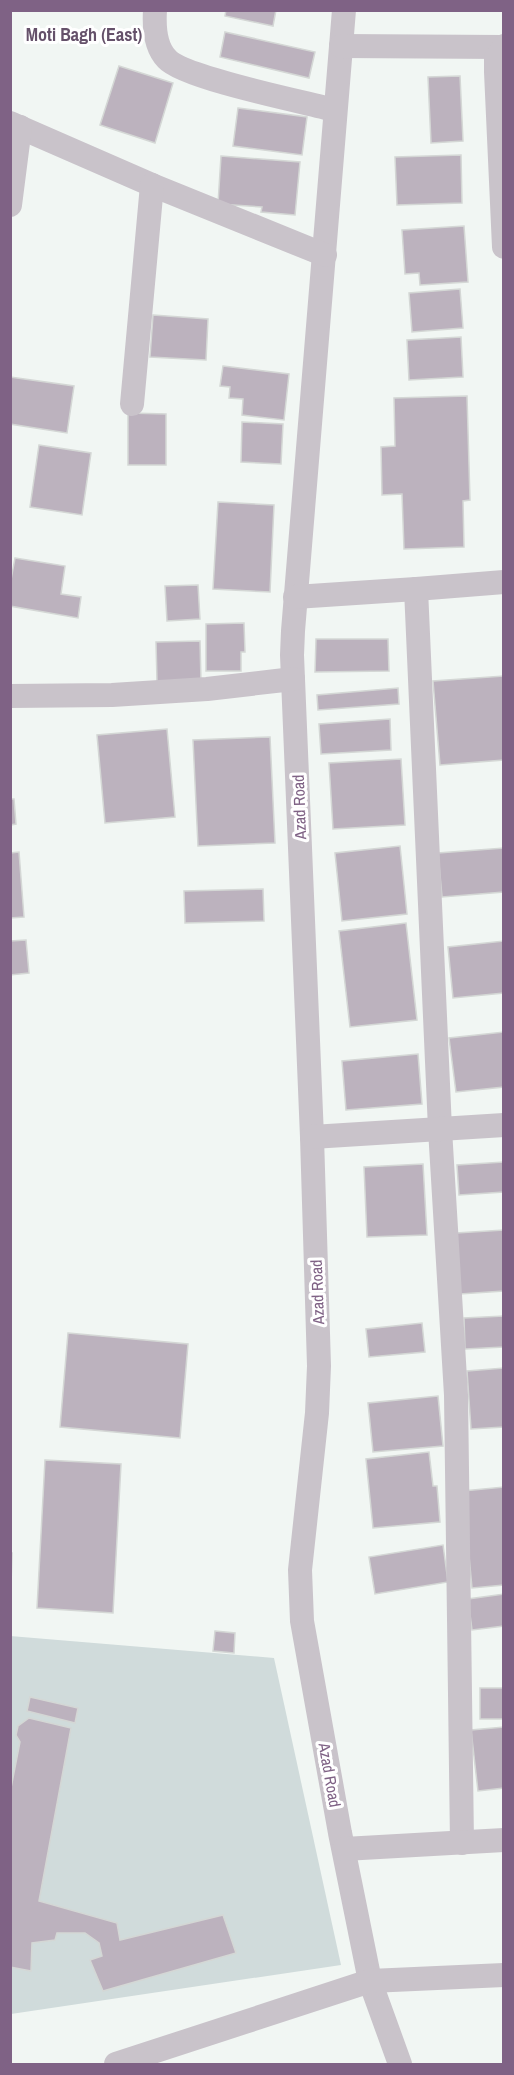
<svg xmlns="http://www.w3.org/2000/svg" width="514" height="2075" font-family="'Archivo Narrow',sans-serif">
	<style>
		.green { fill: #d0dbdb }
		.building { fill: #bcb2be; stroke: #d4d7d5; stroke-width: 1.5 }
		.lines { fill: none; stroke-linecap: round; stroke-linejoin: round }
		.minor { stroke: #c9c3ca; stroke-width: 24 }
		.labels { text-anchor: middle; stroke-width: 6; stroke-linejoin: round; paint-order: stroke }
		.street-label { font-size: 16px; fill: #7f6285; stroke: #fff }
		.neighbourhood-label { font-size: 18px; font-weight: bold; fill: #65516a; stroke: #fff }
	</style>
	<rect width="100%" height="100%" fill="#f1f6f3"/>
	<path class="green" d="M 10,1636 L 274,1658 L 341,1965 L 11,2014 Z"/>
	<g class="building">
		<path d="M 226,10 L 276,10 L 273,26 L 225,16 Z"/>
		<path d="M 225,32 L 315,52 L 309,78 L 220,57 Z"/>
		<path d="M 119,66 L 173,83 L 155,143 L 100,125 Z"/>
		<path d="M 460,76 L 463,141 L 431,143 L 428,77 Z"/>
		<path d="M 238,108 L 307,117 L 302,155 L 233,146 Z"/>
		<path d="M 461,155 L 462,203 L 397,205 L 395,157 Z"/>
		<path d="M 221,156 L 300,162 L 295,215 L 261,212 L 262,207 L 218,204 Z"/>
		<path d="M 464,226 L 468,282 L 420,285 L 419,273 L 405,274 L 402,230 Z"/>
		<path d="M 460,289 L 463,328 L 412,332 L 409,293 Z"/>
		<path d="M 153,315 L 208,319 L 206,360 L 150,357 Z"/>
		<path d="M 461,337 L 463,377 L 409,380 L 407,340 Z"/>
		<path d="M 223,366 L 289,374 L 284,420 L 242,415 L 243,399 L 229,398 L 230,387 L 220,386 Z"/>
		<path d="M 10,377 L 74,386 L 67,433 L 10,424 Z"/>
		<path d="M 467,396 L 470,500 L 463,501 L 464,547 L 404,549 L 402,494 L 382,495 L 381,447 L 395,446 L 394,398 Z"/>
		<path d="M 128,413 L 166,414 L 166,465 L 128,465 Z"/>
		<path d="M 242,422 L 283,424 L 281,464 L 241,462 Z"/>
		<path d="M 39,445 L 91,453 L 82,515 L 30,507 Z"/>
		<path d="M 218,502 L 274,505 L 270,592 L 213,589 Z"/>
		<path d="M 15,558 L 65,566 L 61,594 L 81,597 L 78,618 L 10,606 L 10,585 Z"/>
		<path d="M 198,585 L 200,619 L 167,621 L 165,586 Z"/>
		<path d="M 244,623 L 245,652 L 241,652 L 241,671 L 206,671 L 206,624 Z"/>
		<path d="M 316,639 L 388,639 L 389,671 L 315,672 Z"/>
		<path d="M 200,641 L 201,681 L 157,682 L 156,642 Z"/>
		<path d="M 504,676 L 504,760 L 440,765 L 433,681 Z"/>
		<path d="M 398,688 L 399,704 L 318,710 L 317,695 Z"/>
		<path d="M 390,719 L 391,750 L 321,754 L 319,724 Z"/>
		<path d="M 167,729 L 175,817 L 105,823 L 97,735 Z"/>
		<path d="M 270,737 L 275,843 L 198,846 L 193,740 Z"/>
		<path d="M 401,759 L 405,825 L 333,829 L 329,763 Z"/>
		<path d="M 10,799 L 14,799 L 16,824 L 10,825 Z"/>
		<path d="M 400,846 L 407,914 L 342,921 L 335,853 Z"/>
		<path d="M 504,848 L 504,892 L 442,897 L 438,853 Z"/>
		<path d="M 19,852 L 24,917 L 10,918 L 10,853 Z"/>
		<path d="M 263,889 L 264,921 L 185,923 L 184,891 Z"/>
		<path d="M 406,923 L 417,1020 L 350,1027 L 339,931 Z"/>
		<path d="M 26,940 L 29,973 L 10,975 L 10,941 Z"/>
		<path d="M 504,941 L 504,993 L 453,998 L 448,947 Z"/>
		<path d="M 504,1032 L 504,1087 L 456,1092 L 449,1038 Z"/>
		<path d="M 418,1054 L 422,1104 L 346,1110 L 342,1061 Z"/>
		<path d="M 504,1162 L 504,1192 L 459,1195 L 457,1165 Z"/>
		<path d="M 423,1164 L 427,1235 L 367,1237 L 364,1167 Z"/>
		<path d="M 504,1230 L 504,1291 L 460,1294 L 456,1233 Z"/>
		<path d="M 504,1316 L 504,1347 L 465,1349 L 464,1318 Z"/>
		<path d="M 422,1323 L 425,1352 L 369,1357 L 366,1329 Z"/>
		<path d="M 68,1333 L 188,1344 L 180,1438 L 60,1427 Z"/>
		<path d="M 504,1368 L 504,1427 L 471,1429 L 467,1371 Z"/>
		<path d="M 438,1396 L 443,1446 L 373,1452 L 368,1403 Z"/>
		<path d="M 429,1452 L 433,1486 L 437,1486 L 440,1522 L 373,1528 L 366,1459 Z"/>
		<path d="M 45,1460 L 121,1464 L 113,1613 L 37,1608 Z"/>
		<path d="M 504,1487 L 504,1585 L 472,1588 L 463,1491 Z"/>
		<path d="M 443,1545 L 448,1582 L 375,1594 L 369,1557 Z"/>
		<path d="M 10,1553 L 12,1553 L 11,1585 L 10,1585 Z"/>
		<path d="M 504,1594 L 504,1626 L 472,1630 L 468,1599 Z"/>
		<path d="M 215,1631 L 235,1633 L 234,1653 L 213,1651 Z"/>
		<rect x="480" y="1688" width="24" height="31"/>
		<path d="M 30,1697 L 78,1708 L 75,1723 L 27,1711 Z"/>
		<path d="M 29,1718 L 71,1728 L 39,1901 L 117,1923 L 120,1940 L 223,1915 L 236,1953 L 103,1991 L 90,1960 L 102,1956 L 99,1943 L 85,1933 L 57,1933 L 55,1940 L 32,1943 L 31,1971 L 10,1967 L 10,1793 L 20,1742 L 16,1735 L 18,1726 Z"/>
		<path d="M 504,1727 L 504,1788 L 478,1791 L 471,1730 Z"/>
	</g>
	<g class="lines">
		<g class="minor">
			<path d="M 155,10 C 154,26 155,47 167,59 C 184,78 304,102 335,110"/>
			<path d="M 344,10 L 293,631 L 292,655 L 312,1137 L 319,1366 L 317,1413 L 300,1570 L 302,1621 L 340,1833 L 370,1981 L 400,2064"/>
			<path d="M 341,46 L 502,47"/>
			<path d="M 504,46 L 496,58 L 496,72 L 504,247"/>
			<path d="M 10,123 L 152,185 L 325,255"/>
			<path d="M 10,205 L 20,127"/>
			<path d="M 132,404 L 152,185"/>
			<path d="M 416,589 L 440,1129 L 456,1395 L 462,1843"/>
			<path d="M 295,597 L 416,589 L 504,582"/>
			<path d="M 10,696 L 112,695 L 207,689 L 293,679"/>
			<path d="M 312,1137 L 504,1125"/>
			<path d="M 344,1849 L 504,1840"/>
			<path d="M 116,2064 L 370,1981 L 504,1975"/>
		</g>
	</g>
	<g class="labels">
		<g class="street-label">
			<text transform="translate(299 807) rotate(-92)" y="6">Azad Road</text>
			<text transform="translate(317 1292) rotate(-92)" y="6">Azad Road</text>
			<text transform="translate(330 1775) rotate(80)" y="6">Azad Road</text>
		</g>
		<g class="neighbourhood-label">
			<text x="84" y="41">Moti Bagh (East)</text>
		</g>
	</g>
	<rect width="514" height="2075" fill="none" stroke="#7f6285" stroke-width="24"/>
</svg>
